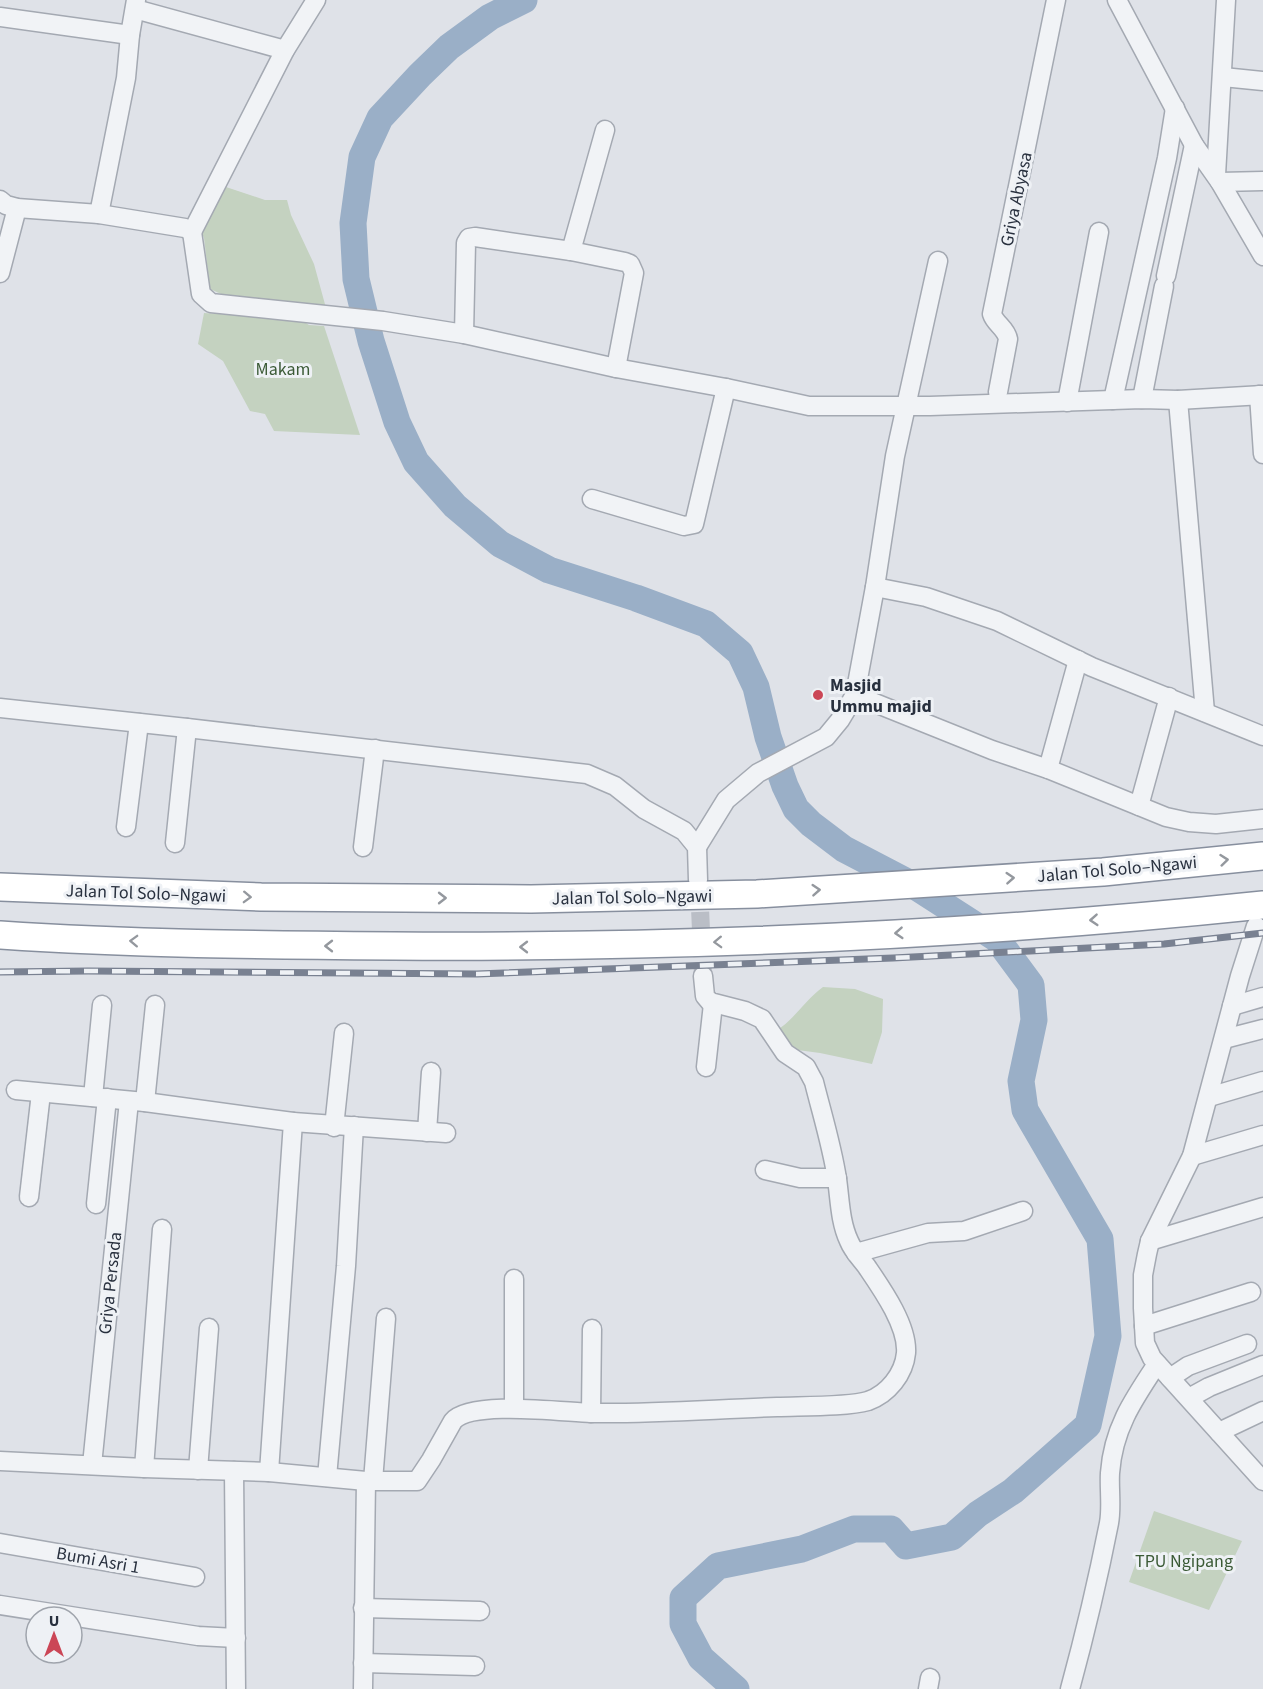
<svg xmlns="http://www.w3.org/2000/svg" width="1263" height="1689" font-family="'Source Sans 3',sans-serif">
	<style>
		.green { fill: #c4d2c0 }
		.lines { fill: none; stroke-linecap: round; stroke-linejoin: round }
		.river { stroke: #9aafc7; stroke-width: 27 }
		.minor-tunnel { stroke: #babec6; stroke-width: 18; stroke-dasharray: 18 9; stroke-linecap: butt }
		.minor-casing { stroke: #a4a9b2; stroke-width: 21 }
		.highway-casing { stroke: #878f9e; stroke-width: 30 }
		.minor { stroke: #f1f3f6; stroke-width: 18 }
		.highway { stroke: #fff; stroke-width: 27 }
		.rail-casing { stroke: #798191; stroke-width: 7 }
		.rail { stroke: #eef1f5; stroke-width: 4.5; stroke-dasharray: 14; stroke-linecap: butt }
		.oneway { stroke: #94989e }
		.poi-dot { fill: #cb4656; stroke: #eef1f5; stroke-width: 2 }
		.labels { text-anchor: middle; stroke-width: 6; stroke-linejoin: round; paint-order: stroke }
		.street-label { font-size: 18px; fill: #28303e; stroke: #eef1f5 }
		.park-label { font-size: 18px; fill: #3b5a36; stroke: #eef1f5 }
		.poi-label { font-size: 18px; font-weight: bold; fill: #28303e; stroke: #eef1f5; text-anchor: start }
	</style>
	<rect width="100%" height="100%" fill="#dfe2e8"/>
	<g class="green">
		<path d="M 223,186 L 265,200 L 287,200 L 291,215 L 314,264 L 326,308 L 228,297 L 210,289 L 204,238 L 201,231 Z"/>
		<path d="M 204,313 L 300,319 L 309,325 L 324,326 L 360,435 L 274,431 L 265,414 L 250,411 L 223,361 L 198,344 Z"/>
		<path d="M 823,987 L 855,989 L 883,999 L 882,1032 L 872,1064 L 820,1053 L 790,1049 L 776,1031 C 795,1019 805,1000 823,987 Z"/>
		<path d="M 1154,1511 L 1242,1541 L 1209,1610 L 1129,1582 Z"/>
	</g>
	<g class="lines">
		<path class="river" d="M 524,0 L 490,17 L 449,47 L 420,75 L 380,118 L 362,157 L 353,223 L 356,279 L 371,341 L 397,422 L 416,462 L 455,506 L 500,544 L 549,570 L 636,598 L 706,624 L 740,653 L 756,687 L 768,737 L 785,786 L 796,809 L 811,824 L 844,849 L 913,885 L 997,939 L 1031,985 L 1034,1020 L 1021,1081 L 1025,1110 L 1100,1239 L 1108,1336 L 1088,1425 L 1013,1491 L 978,1514 L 952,1537 L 906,1546 L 891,1529 L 854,1529 L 802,1549 L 718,1566 L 683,1598 L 683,1624 L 701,1658 L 736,1689"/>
		<path class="minor-tunnel" d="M 699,885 L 703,976"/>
		<g class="minor-casing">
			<g id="minor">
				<path d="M 1117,0 L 1194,145 L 1220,182 L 1263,256"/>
				<path d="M 135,9 L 285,50"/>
				<path d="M 0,17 L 130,35"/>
				<path d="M 1223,77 L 1263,81"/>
				<path d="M 1216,175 L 1226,0"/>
				<path d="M 1220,182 L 1263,181"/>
				<path d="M 0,200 L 6,205 L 17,208 L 99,214 L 126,78 L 130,35 L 136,0"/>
				<path d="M 99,214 L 185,228 L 192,232 L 201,294 L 211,303 L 383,321 L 464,334 L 616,368 L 726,388 L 809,406 L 930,406 L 1142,399 L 1178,400 L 1263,395"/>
				<path d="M 192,232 L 285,50 L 316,0"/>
				<path d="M 571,251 L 605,130"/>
				<path d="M 0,273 L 17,208"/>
				<path d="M 1166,276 L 1194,145"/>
				<path d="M 464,334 L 466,243 L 469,238 L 475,237 L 571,251 L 625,262 L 630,264 L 634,273 L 616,368"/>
				<path d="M 998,392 L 1008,339 C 1006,328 995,324 992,314 L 1056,0"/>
				<path d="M 1259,395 L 1263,454"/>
				<path d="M 1142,399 L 1164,286"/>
				<path d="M 1113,400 L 1167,158 L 1175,108"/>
				<path d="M 1178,400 L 1205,712"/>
				<path d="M 1067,402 L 1099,232"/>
				<path d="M 592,499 L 684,526 L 694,524 L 726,388"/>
				<path d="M 875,587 L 926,597 L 997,621 L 1092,667 L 1263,736"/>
				<path d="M 855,695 L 992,750 L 1048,769 L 1166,817 L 1189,822 L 1216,824 L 1263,819"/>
				<path d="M 0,708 L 187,728 L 587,774 L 615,786 L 644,809 L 684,831 L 697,847 L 698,880"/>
				<path d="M 1048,769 L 1078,660"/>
				<path d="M 1139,806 L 1169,697"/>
				<path d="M 126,827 L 139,723"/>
				<path d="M 175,843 L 187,728"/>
				<path d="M 363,847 L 375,749"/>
				<path d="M 697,847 L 726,800 L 758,773 L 826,737 L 840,720 L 855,695 L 875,587 L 895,456 L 938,261"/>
				<path d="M 1256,926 L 1240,976 L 1192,1156 L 1150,1241 L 1147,1254 L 1143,1275 L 1143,1308 L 1145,1343 L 1152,1358 L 1263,1481"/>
				<path d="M 1232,1006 L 1263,997"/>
				<path d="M 1224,1039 L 1263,1029"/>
				<path d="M 706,1067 L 713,1004"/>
				<path d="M 16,1090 L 145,1102 L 293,1122 L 269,1472"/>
				<path d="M 93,1097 L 102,1005"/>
				<path d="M 1209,1097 L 1263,1081"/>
				<path d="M 145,1102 L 155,1005"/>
				<path d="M 293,1122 L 446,1133"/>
				<path d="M 334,1127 L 344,1033"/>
				<path d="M 427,1132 L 431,1072"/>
				<path d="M 1192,1156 L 1263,1135"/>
				<path d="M 765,1170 L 800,1178 L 837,1178"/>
				<path d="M 29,1197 L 41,1093"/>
				<path d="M 96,1204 L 107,1098"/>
				<path d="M 1150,1241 L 1263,1207"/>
				<path d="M 856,1253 L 928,1233 L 964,1231 L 1023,1211"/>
				<path d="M 514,1279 L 514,1408"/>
				<path d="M 1144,1326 L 1251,1292"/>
				<path d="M 1170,1378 L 1188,1366 L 1247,1344"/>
				<path d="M 1189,1398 L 1209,1387 L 1263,1365"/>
				<path d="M 591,1413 L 592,1329"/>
				<path d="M 1219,1432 L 1263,1411"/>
				<path d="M 0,1461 L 144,1468 L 269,1472 L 366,1481 L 417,1481 L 431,1460 L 453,1421 C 471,1400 562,1412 591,1413 C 653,1414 715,1409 777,1407 C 801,1406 847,1407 868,1401 C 888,1394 904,1374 906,1353 C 908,1326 882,1289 867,1267 C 861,1259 853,1251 849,1241 C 840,1222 840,1200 837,1179 C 832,1146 822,1114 814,1082 L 806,1067 L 785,1053 L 762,1019 L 745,1011 L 710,1002 L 705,996 L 703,976"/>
				<path d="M 92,1465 L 129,1101"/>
				<path d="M 144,1468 L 162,1229"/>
				<path d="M 198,1470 L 209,1328"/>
				<path d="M 234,1471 L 236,1689"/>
				<path d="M 327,1477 L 346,1266 L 354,1126"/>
				<path d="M 373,1481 L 386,1318"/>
				<path d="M 0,1543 L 195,1577"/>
				<path d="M 0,1605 L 198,1636 L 236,1638"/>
				<path d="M 363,1608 L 480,1611"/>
				<path d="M 363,1663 L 475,1666"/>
				<path d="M 363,1689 L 366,1481"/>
				<path d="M 928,1689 L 930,1678"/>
				<path d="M 1070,1689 C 1085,1634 1098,1579 1109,1523 C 1112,1507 1109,1489 1110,1473 C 1113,1429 1133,1400 1157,1364"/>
			</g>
		</g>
		<g class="highway-casing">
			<g id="highway">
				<path d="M 0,887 L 261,897 L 531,899 L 757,894 L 1103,872 L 1263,856"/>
				<path d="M 0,935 C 131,944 263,945 394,946 C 684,948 974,935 1263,905"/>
			</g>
		</g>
		<use href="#minor" class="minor"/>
		<use href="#highway" class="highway"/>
		<g class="rail-casing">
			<path id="rail" d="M 0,972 L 88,971 L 477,974 L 893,958 L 1164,944 L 1263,933"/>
		</g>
		<use href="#rail" class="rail"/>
	</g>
	<defs><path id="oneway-chevron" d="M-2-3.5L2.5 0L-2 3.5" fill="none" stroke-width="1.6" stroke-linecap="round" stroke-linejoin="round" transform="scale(1.5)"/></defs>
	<g class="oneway">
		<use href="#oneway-chevron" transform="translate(1224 860) rotate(-6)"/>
		<use href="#oneway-chevron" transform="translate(1010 878) rotate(-4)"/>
		<use href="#oneway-chevron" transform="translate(816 890) rotate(-4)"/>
		<use href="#oneway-chevron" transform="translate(247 897) rotate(2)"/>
		<use href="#oneway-chevron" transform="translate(442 898)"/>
		<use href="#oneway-chevron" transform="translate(1094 920) rotate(176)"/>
		<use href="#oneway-chevron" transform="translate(899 933) rotate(176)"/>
		<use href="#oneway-chevron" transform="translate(134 941) rotate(-178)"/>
		<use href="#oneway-chevron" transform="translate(718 942) rotate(178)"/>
		<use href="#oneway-chevron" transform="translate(329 946) rotate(-180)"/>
		<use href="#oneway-chevron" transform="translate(524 947) rotate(-180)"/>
	</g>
	<circle class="poi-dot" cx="818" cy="695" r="6"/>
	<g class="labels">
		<g class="street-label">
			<text transform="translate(1016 199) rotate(-78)" y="6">Griya Abyasa</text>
			<text transform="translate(1117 869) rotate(-5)" y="6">Jalan Tol Solo–Ngawi</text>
			<text transform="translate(146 893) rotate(2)" y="6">Jalan Tol Solo–Ngawi</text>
			<text transform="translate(632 897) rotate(-1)" y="6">Jalan Tol Solo–Ngawi</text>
			<text transform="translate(110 1283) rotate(-84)" y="6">Griya Persada</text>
			<text transform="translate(98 1560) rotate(10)" y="6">Bumi Asri 1</text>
		</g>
		<g class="park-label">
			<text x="283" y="375">Makam</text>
			<text x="1184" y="1567">TPU Ngipang</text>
		</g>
		<g class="poi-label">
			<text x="830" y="691">Masjid<tspan x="830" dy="21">Ummu majid</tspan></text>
		</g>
	</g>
	<g transform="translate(54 1635)"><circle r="28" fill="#eef1f5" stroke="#9fa4ac" stroke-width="1.5"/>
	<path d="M0-4.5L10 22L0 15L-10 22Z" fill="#cb4656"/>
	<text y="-9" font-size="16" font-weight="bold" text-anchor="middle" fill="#28303e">U</text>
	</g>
</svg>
